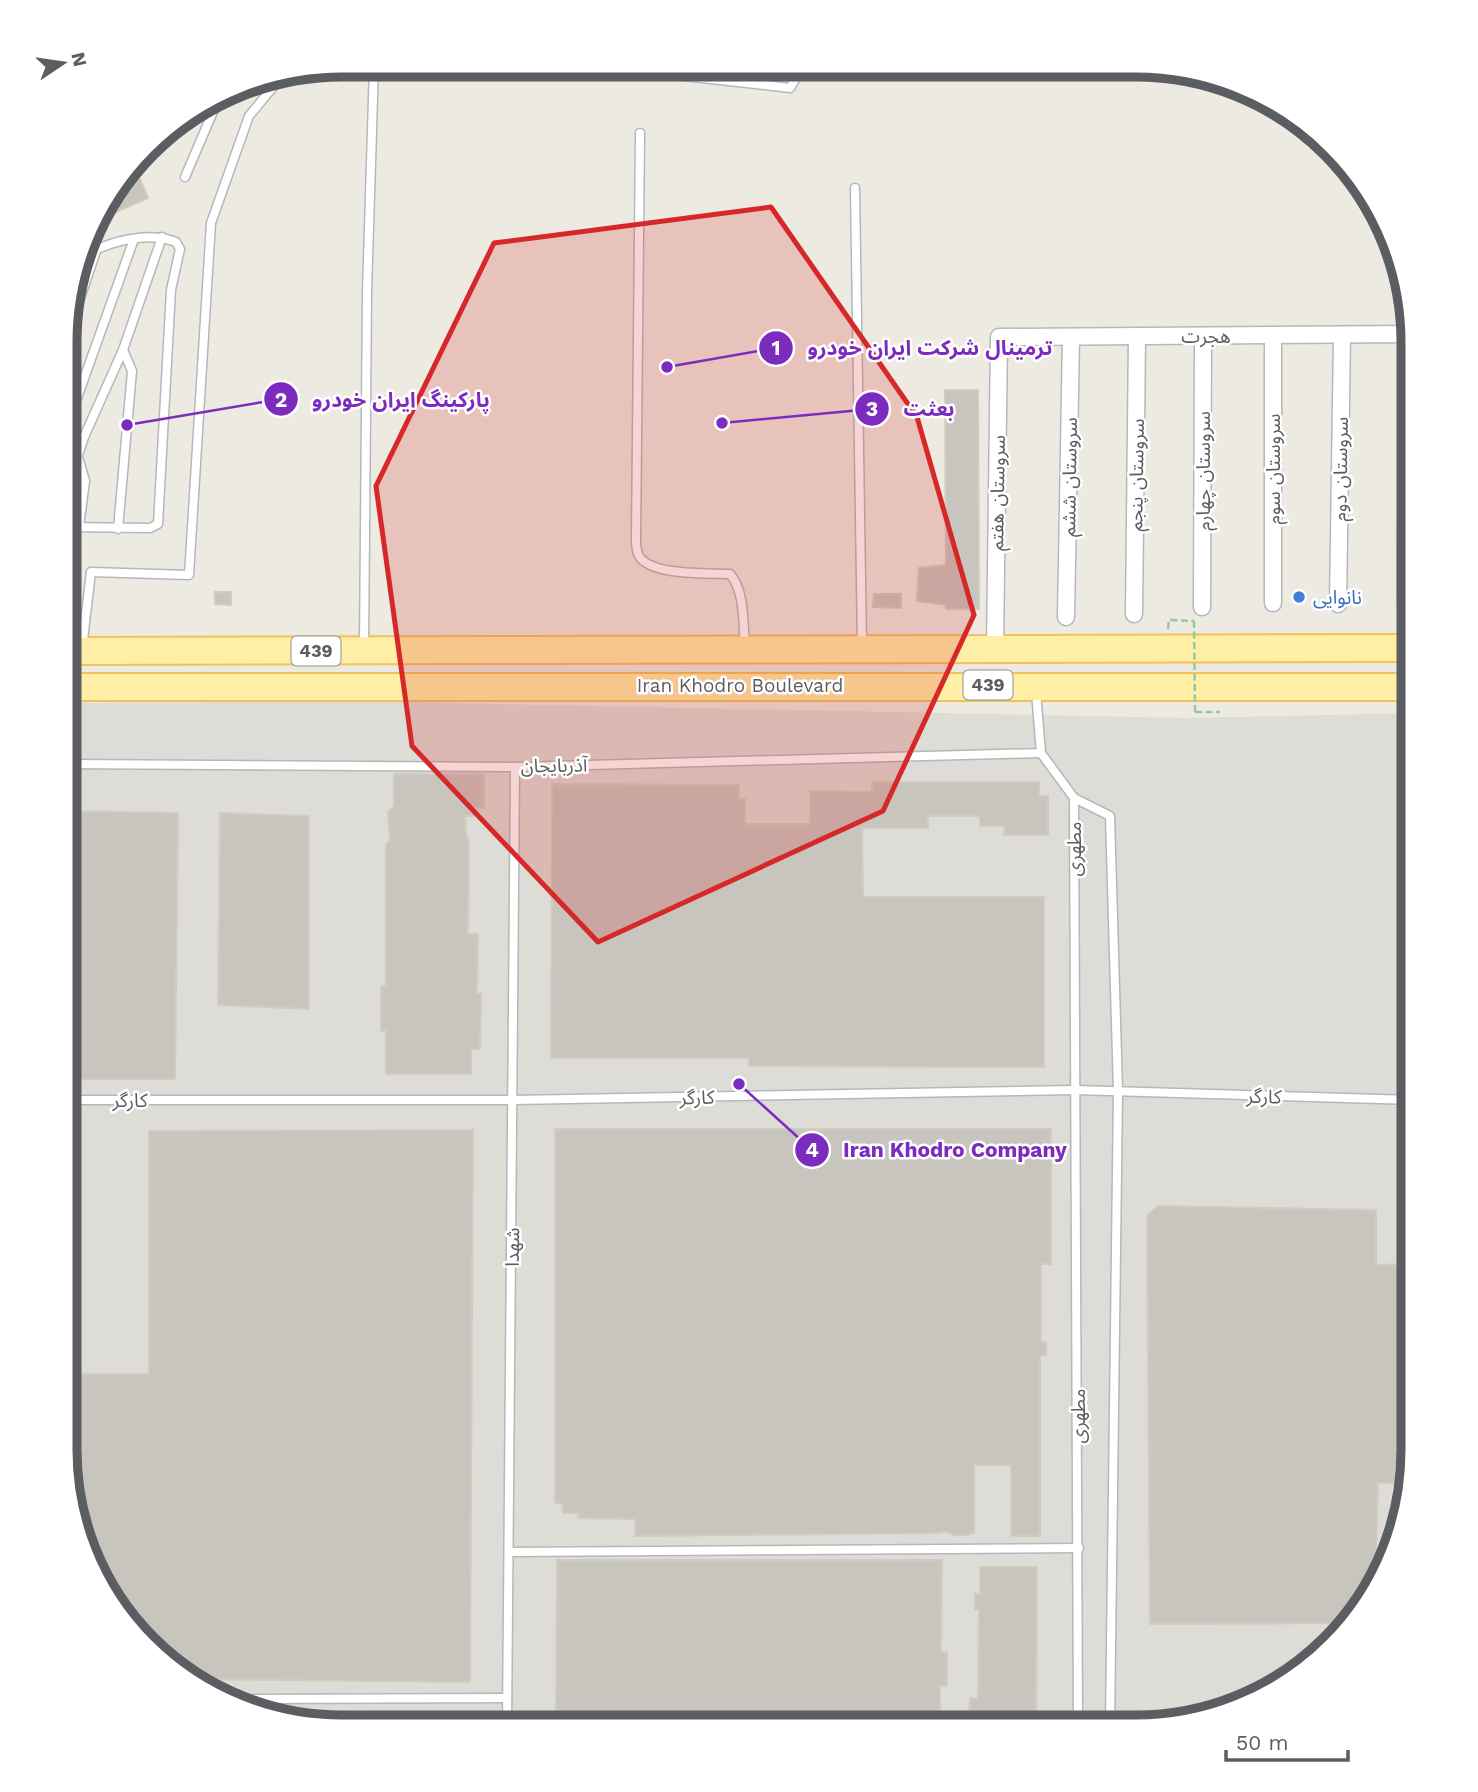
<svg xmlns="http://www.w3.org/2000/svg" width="1478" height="1792" font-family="'Work Sans','Noto Sans Arabic',sans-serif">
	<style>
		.industrial { fill: #dedcd6 }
		.building { fill: #c8c5bf; stroke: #d2ccc0; stroke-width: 2 }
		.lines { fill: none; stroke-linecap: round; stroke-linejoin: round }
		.service-casing { stroke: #b4b8bc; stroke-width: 11 }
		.minor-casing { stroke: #b4b8bc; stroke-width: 19 }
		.primary-casing { stroke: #f1c257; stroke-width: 30 }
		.path { stroke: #97c6a2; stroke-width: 2.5; stroke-dasharray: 7 3.5; stroke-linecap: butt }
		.service { stroke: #fff; stroke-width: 8 }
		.minor { stroke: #fff; stroke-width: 16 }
		.primary { stroke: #ffeea5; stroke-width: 26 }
		.path-bridge { stroke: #97c6a2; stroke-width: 2.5; stroke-dasharray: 7 3.5; stroke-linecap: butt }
		.marked { fill: #d62828; fill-opacity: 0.2; stroke: #d62828; stroke-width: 5; stroke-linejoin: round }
		.shop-dot { fill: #3f7fe0; stroke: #fff; stroke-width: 2.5 }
		.labels { text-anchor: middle; stroke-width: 5; stroke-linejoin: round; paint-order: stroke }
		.shield { fill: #fff; stroke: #8c8e91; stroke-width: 2 }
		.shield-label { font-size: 18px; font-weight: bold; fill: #5a5e62 }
		.street-label { font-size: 19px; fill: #5a5e62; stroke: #fff }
		.shop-label { font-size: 19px; fill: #366cbe; stroke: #fff; text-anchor: start }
		.rim { fill: none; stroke: #5a5e62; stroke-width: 9 }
		.leader { fill: none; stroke: #7b2cbf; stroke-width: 2.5 }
		.callout-dot { fill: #7b2cbf; stroke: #fff; stroke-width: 2.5 }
		.mark-label { font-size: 21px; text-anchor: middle; font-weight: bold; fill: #fff }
		.callout-label { font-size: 21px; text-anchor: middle; font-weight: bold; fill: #7b2cbf; stroke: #fff; stroke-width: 5; stroke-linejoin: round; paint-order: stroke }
	</style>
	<rect width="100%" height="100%" fill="#edeae2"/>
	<path class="industrial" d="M 352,701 L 1188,718 L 1413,713 L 1413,1469 L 1398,1540 L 1367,1604 L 1274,1690 L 1154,1727 L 323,1727 L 252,1712 L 188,1681 L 102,1588 L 74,1522 L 65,1451 L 66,703 Z"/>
	<g class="building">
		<path d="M 134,165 L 148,198 L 96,221 L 102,204 Z"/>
		<path d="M 945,390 L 978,390 L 979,609 L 946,609 L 946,605 L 917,601 L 919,568 L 946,565 Z"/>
		<path d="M 215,592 L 231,592 L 231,605 L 215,604 Z"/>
		<path d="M 874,594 L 901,594 L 901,608 L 873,607 Z"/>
		<path d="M 394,774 L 484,774 L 484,808 L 476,808 L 477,816 L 465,816 L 466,836 L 469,840 L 468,934 L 478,934 L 477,994 L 481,994 L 480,1049 L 471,1049 L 471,1074 L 386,1074 L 386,1030 L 381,1031 L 381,986 L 386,986 L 386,844 L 390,840 L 388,812 L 394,806 Z"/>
		<path d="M 872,782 L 1039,782 L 1039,796 L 1048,796 L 1048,835 L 1004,835 L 1004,826 L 980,826 L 980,816 L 928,816 L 928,828 L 862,828 L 863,897 L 1044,897 L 1044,1067 L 749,1066 L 749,1058 L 551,1058 L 552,784 L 739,785 L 739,799 L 745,799 L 745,824 L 810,824 L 810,791 L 872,792 Z"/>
		<path d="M 66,811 L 178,813 L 175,1079 L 66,1079 Z"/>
		<path d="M 220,813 L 309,816 L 309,1009 L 218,1005 Z"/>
		<path d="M 555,1129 L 1051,1129 L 1051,1264 L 1041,1264 L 1041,1342 L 1046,1342 L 1046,1355 L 1040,1356 L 1040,1536 L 1011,1536 L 1011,1465 L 974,1465 L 974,1533 L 966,1535 L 954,1535 L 946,1531 L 940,1533 L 635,1536 L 635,1519 L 578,1518 L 578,1513 L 563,1513 L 563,1504 L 555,1503 Z"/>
		<path d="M 473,1130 L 470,1682 L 186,1679 L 102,1588 L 74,1522 L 65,1451 L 65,1374 L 149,1374 L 149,1131 Z"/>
		<path d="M 1158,1206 L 1376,1210 L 1376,1265 L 1413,1264 L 1413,1469 L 1410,1483 L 1378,1483 L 1375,1587 L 1367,1604 L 1346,1623 L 1150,1624 L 1147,1216 Z"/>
		<path d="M 557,1560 L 942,1560 L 941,1652 L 947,1652 L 947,1686 L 940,1686 L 940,1714 L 969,1714 L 970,1698 L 978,1699 L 979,1610 L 975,1609 L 975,1594 L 980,1594 L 980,1567 L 1037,1567 L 1036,1727 L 556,1727 Z"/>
	</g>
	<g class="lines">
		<g class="service-casing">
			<g id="service">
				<path d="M 587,65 L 790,88 L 803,66"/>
				<path d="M 640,133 L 636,540 C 636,545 637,552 639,556 C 651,576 708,573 730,574 C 745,591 743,624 745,647"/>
				<path d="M 185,177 L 218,100"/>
				<path d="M 855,188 L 862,646"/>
				<path d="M 67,337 L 97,248"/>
				<path d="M 67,426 L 134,239"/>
				<path d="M 78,457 L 85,481 L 79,527"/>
				<path d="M 67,489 L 84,437 L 123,350 L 162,237"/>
				<path d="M 67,527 L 150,528 L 158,524 L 171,290 L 180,249 L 176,242 C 147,231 112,241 84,255"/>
				<path d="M 118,529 L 132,371 L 123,350"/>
				<path d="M 82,648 L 91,572 L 189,575 L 211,223 L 249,116 L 283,75"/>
				<path d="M 364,648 L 367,292 L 374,65"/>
				<path d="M 1041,753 L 1074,798 L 1110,816 L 1118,1091 L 1110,1727"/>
				<path d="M 66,764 L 515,767 L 1041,753 L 1036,692"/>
				<path d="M 1074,798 L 1078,1727"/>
				<path d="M 65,1100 L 514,1100 L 1075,1090 L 1413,1100"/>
				<path d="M 509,1552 L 1079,1548"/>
				<path d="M 224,1699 L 507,1698"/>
				<path d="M 507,1727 L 515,767"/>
			</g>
		</g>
		<g class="minor-casing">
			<g id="minor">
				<path d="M 1273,603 L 1273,335"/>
				<path d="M 1406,603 L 1407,334"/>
				<path d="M 1338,604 L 1342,335"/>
				<path d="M 1202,607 L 1203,336"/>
				<path d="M 1134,614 L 1137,336"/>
				<path d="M 1066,617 L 1071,337"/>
				<path d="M 995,649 L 999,337 L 1412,334"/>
			</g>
		</g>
		<g class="primary-casing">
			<g id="primary">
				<path d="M 66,651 L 1413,648"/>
				<path d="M 66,687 L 1413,687"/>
			</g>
		</g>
		<g class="path">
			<path d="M 1168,629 L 1169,620 L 1194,621"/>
			<path d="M 1195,712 L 1220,712"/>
		</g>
		<use href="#service" class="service"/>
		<use href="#minor" class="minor"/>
		<use href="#primary" class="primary"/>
		<path class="path-bridge" d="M 1194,621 L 1195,712"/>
	</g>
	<path class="marked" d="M 771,207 L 917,417 L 974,615 L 883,811 L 598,942 L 412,746 L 376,486 L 494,243 Z"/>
	<circle class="shop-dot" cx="1299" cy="597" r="7"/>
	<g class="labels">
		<g class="shield">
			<rect x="291.5" y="636.5" width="49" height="29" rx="5"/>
			<rect x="963.5" y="670.5" width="49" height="29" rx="5"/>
		</g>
		<g class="shield-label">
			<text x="316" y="657">439</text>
			<text x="988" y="691">439</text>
		</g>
		<g class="street-label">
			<text x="1206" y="343">هجرت</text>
			<text transform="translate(1273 469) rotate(-90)" y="7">سروستان سوم</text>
			<text transform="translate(1340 469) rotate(-89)" y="7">سروستان دوم</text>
			<text transform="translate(1203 471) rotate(-90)" y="7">سروستان چهارم</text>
			<text transform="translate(1136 475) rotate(-89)" y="7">سروستان پنجم</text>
			<text transform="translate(1069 477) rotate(-89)" y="7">سروستان ششم</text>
			<text transform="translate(997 493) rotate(-89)" y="7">سروستان هفتم</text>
			<text x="740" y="692">Iran Khodro Boulevard</text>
			<text transform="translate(554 765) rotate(-1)" y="7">آذربایجان</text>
			<text transform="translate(1074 849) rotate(-90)" y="7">مطهری</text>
			<text transform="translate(1264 1096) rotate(2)" y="7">کارگر</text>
			<text transform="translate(697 1097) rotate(-1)" y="7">کارگر</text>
			<text x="130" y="1107">کارگر</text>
			<text transform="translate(512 1247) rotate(-89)" y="7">شهدا</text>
			<text transform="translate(1078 1416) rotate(-90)" y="7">مطهری</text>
		</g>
		<g class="shop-label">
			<text x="1313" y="604">نانوایی</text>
		</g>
	</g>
	<path d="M0 0H1478V1792H0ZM342 77H1136A265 265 0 0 1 1401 342V1450A265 265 0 0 1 1136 1715H342A265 265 0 0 1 77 1450V342A265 265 0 0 1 342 77Z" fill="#fff" fill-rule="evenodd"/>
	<path class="rim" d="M342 77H1136A265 265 0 0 1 1401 342V1450A265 265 0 0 1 1136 1715H342A265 265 0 0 1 77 1450V342A265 265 0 0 1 342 77Z"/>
	<path class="leader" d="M667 367L776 348M127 425L281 399M722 423L872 409M739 1084L812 1150"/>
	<g class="callout-dot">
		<circle cx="667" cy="367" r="7"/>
		<circle cx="127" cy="425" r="7"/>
		<circle cx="722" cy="423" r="7"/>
		<circle cx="739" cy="1084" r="7"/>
		<circle cx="776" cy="348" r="18"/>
		<circle cx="281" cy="399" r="18"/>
		<circle cx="872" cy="409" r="18"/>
		<circle cx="812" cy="1150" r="18"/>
	</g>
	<g class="mark-label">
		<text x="776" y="355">1</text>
		<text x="281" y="407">2</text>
		<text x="872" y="416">3</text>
		<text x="812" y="1157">4</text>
	</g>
	<g class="callout-label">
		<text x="930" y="355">ترمینال شرکت ایران خودرو</text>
		<text x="401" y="407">پارکینگ ایران خودرو</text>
		<text x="929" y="416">بعثت</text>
		<text x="955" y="1157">Iran Khodro Company</text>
	</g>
	<g transform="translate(63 63) rotate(77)" stroke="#ffffff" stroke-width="5" paint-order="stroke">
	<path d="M0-5L12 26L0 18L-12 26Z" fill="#5a5e62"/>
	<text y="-10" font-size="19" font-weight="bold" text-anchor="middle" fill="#5a5e62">N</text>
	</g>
	<path d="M1226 1750v10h122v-10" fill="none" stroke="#5a5e62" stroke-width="3.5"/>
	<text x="1236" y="1750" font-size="21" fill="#5a5e62" stroke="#ffffff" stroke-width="5" paint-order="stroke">50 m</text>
</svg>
